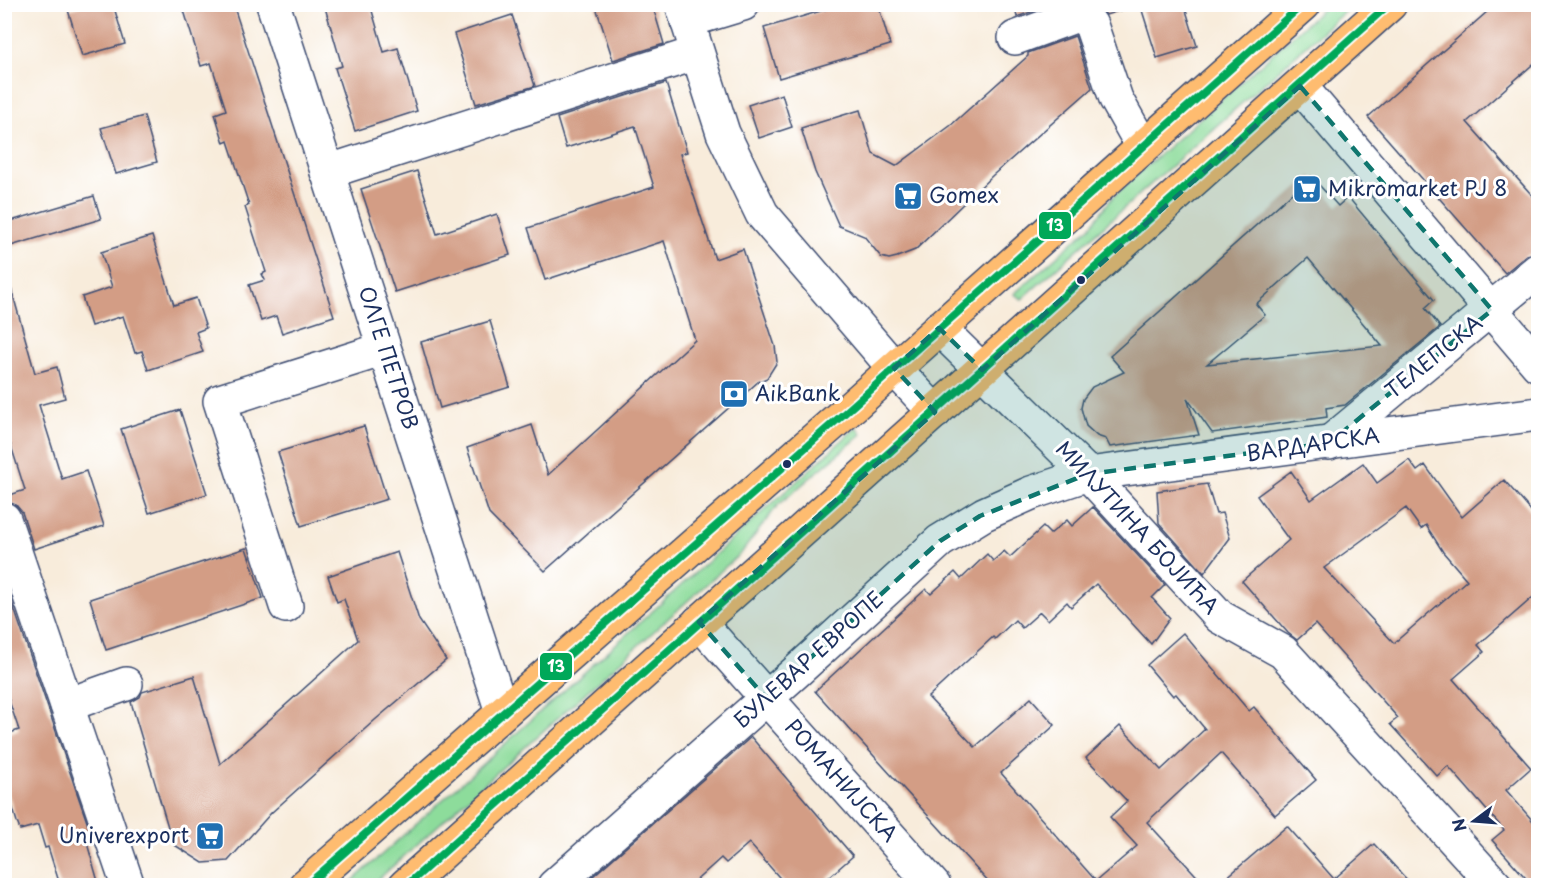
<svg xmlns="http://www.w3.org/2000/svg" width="1543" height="890" font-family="'Playpen Sans',sans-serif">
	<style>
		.green { fill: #8ddc9b; stroke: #54867c; stroke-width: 1.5 }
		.building { fill: #d39d85; fill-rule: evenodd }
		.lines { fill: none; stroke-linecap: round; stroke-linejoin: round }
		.minor-casing { stroke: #3c4b71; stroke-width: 36 }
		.major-casing { stroke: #3c4b71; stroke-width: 36 }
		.minor { stroke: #fff; stroke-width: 33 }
		.major { stroke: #febc70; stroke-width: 33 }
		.bus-1-casing { stroke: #fff; stroke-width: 12 }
		.bus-1 { stroke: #00a859; stroke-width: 8 }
		.marked { fill: #0f766e; fill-opacity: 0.2; stroke: #0f766e; stroke-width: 4.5; stroke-dasharray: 12 8; stroke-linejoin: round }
		.bus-dot { fill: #1b2f5e; stroke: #fff; stroke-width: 2 }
		.labels { text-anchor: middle; stroke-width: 6; stroke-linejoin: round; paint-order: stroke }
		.poi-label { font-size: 21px; fill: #1b2f5e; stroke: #fff; text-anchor: start }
		.street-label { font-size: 21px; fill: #1b2f5e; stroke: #fff }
		.line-badge { stroke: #fff; stroke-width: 2 }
		.badge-label { font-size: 16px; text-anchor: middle; font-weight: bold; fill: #fff }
	</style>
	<rect width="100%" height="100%" fill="#fff"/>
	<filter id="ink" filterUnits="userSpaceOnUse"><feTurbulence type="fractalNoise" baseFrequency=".0167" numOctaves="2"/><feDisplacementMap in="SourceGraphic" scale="12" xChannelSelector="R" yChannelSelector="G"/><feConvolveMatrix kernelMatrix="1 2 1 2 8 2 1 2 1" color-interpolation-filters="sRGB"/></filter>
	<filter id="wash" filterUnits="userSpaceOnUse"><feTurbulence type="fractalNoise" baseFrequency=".008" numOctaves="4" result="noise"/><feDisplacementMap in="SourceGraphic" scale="24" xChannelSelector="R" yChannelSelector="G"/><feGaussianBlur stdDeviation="1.35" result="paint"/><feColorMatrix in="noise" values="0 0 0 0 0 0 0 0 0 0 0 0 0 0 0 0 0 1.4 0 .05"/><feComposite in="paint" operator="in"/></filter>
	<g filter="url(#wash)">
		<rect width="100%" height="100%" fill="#f8ecdb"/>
		<g class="green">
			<path d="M 1327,5 L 1352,5 L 1022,299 L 1014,294 L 1090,227 L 1111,199 L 1130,181 Z"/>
			<path d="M 857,427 L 862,434 L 778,505 L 742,552 L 372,885 L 348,885 Z"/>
		</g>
		<g id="blocks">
			<g class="building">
				<path d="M 87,4 L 113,4 L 125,44 L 82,56 L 68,10 Z"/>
				<path d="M 182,4 L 233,4 L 334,316 L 282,333 L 276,316 L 261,321 L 249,285 L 265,280 L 262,274 L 266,272 L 245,207 L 249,205 L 228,141 L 224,143 L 215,114 L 226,110 L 211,63 L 201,66 Z"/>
				<path d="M 324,4 L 370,4 L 384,52 L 398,48 L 417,111 L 355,131 L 335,68 L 342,66 Z"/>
				<path d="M 595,4 L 652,4 L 664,44 L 613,60 Z"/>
				<path d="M 844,4 L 878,4 L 890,45 L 779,78 L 764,28 Z"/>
				<path d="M 1014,4 L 1052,4 L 1017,17 Z"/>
				<path d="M 1097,4 L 1124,4 L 1125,9 L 1106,15 Z"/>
				<path d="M 1140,4 L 1184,4 L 1197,46 L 1157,58 Z"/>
				<path d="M 1496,4 L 1539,4 L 1539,59 L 1467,122 L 1539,203 L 1539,252 L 1527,255 L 1505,273 L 1368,117 Z"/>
				<path d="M 512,15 L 535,86 L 476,104 L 454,34 Z"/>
				<path d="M 1075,36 L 1092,88 L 993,175 L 915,250 L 897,257 L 889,259 L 881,257 L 864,236 L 839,226 L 815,172 L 801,128 L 860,110 L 873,154 L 896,166 L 950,126 L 1028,56 L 1028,53 Z"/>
				<path d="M 666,83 L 687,152 L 680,154 L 715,259 L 743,249 L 775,346 L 777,362 L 767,378 L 758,382 L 545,571 L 489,514 L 467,448 L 532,425 L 548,475 L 695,340 L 664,241 L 545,280 L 528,228 L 654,187 L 635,126 L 566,148 L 557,118 Z"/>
				<path d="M 782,94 L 792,127 L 759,138 L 748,105 Z"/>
				<path d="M 144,116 L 157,162 L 116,174 L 101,128 Z"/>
				<path d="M 417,171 L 437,234 L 497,214 L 510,255 L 395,292 L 361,189 Z"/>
				<path d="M 1311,176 L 1338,206 L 1348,197 L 1434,300 L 1425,308 L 1440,327 L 1345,405 L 1326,408 L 1327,417 L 1212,433 L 1187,398 L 1199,435 L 1110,447 L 1106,439 L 1097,436 L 1086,426 L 1081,408 L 1083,399 L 1092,387 L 1124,372 L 1110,356 ZM 1308,258 L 1382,346 L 1207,364 L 1265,315 L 1256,304 Z"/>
				<path d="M 94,196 L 101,219 L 4,248 L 4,223 Z"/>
				<path d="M 152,236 L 174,305 L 196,298 L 206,328 L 196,332 L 203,352 L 148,370 L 142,351 L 135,353 L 123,316 L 91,326 L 82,297 L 112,287 L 101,252 Z"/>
				<path d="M 11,288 L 35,373 L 57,367 L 65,398 L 39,405 L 62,479 L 86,471 L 104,526 L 34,549 L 22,512 L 16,505 L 4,501 L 4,497 L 25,490 L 4,424 L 4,289 Z"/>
				<path d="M 490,321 L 510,387 L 440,408 L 421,342 Z"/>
				<path d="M 180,410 L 207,494 L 149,513 L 121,429 Z"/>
				<path d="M 364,426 L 387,499 L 301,526 L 278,452 Z"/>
				<path d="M 1409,460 L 1417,471 L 1425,465 L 1462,517 L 1504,480 L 1539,520 L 1539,592 L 1478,645 L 1484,652 L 1453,679 L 1531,768 L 1506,790 L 1539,828 L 1539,885 L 1532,885 L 1492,840 L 1504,830 L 1448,766 L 1437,776 L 1390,724 L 1398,718 L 1315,624 L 1297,640 L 1288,633 L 1242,581 L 1289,540 L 1257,496 L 1291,471 L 1311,500 L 1363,463 L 1377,483 ZM 1406,508 L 1421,529 L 1426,525 L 1443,552 L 1467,580 L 1394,643 L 1324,568 Z"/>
				<path d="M 1207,484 L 1216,514 L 1222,513 L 1230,538 L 1204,573 L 1159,523 L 1157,491 Z"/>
				<path d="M 1093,507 L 1165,585 L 1152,598 L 1170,618 L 1151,644 L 1096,584 L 1071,607 L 1067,602 L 1048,620 L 1040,612 L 1022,628 L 1015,620 L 995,639 L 993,637 L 928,697 L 975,747 L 1031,698 L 1055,725 L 1001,773 L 1096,881 L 1137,846 L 1110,817 L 1127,801 L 1086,758 L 1120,726 L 1161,770 L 1205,729 L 1176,694 L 1173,696 L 1147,665 L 1183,633 L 1249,711 L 1254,707 L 1316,780 L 1275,815 L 1221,753 L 1147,822 L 1205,885 L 991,885 L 815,691 L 926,589 L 931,594 L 955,572 L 961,579 L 987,554 L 993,561 L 1004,551 L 1010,557 L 1043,527 L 1050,534 L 1067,520 L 1072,526 Z"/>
				<path d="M 246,548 L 263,598 L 106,650 L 90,599 Z"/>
				<path d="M 397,552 L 419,620 L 446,660 L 375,720 L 271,813 L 228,861 L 203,863 L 173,844 L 131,702 L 140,697 L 142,692 L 194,676 L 220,764 L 358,640 L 344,599 L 337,602 L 328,576 Z"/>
				<path d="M 4,579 L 91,834 L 85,836 L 99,885 L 60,885 L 48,847 L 45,848 L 38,825 L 20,830 L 17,822 L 4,779 L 4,735 L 19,730 L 4,686 Z"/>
				<path d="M 751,737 L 853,856 L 820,885 L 786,885 L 749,843 L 726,863 L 721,858 L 691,885 L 583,885 Z"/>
				<path d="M 1287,826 L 1334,879 L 1374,844 L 1412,885 L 1218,885 Z"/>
			</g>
		</g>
	</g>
	<g filter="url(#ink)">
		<use href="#blocks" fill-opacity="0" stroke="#3c4b71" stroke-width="1.5"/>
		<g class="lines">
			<g class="minor-casing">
				<g id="minor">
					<path d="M 273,4 L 502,712"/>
					<path d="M 682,4 L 723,133 L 762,214 L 894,368 L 935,412"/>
					<path d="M 687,21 L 743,4"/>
					<path d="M 1015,38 L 1080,14 L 1091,25 L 1116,99 L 1143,147"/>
					<path d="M 1300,86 L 1538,365"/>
					<path d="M 327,172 L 697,53"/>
					<path d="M 939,328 L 1088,474 L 1220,617 L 1283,652 L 1496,886"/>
					<path d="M 1329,443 L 1538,270"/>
					<path d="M 4,519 L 128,886"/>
					<path d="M 286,606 L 220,401 L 384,349"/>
					<path d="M 699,622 L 934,886"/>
					<path d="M 67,705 L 126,684"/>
					<path d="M 554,886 L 796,672 L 940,541 L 984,514 L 1031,493 L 1088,474 L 1538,414"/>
				</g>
			</g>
			<g class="major-casing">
				<g id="major">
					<path d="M 305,886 L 847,411 L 1304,4"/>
					<path d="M 405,886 L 1390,4"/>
				</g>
			</g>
			<use href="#minor" class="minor"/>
			<use href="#major" class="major"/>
			<g class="bus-1-casing">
				<g id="bus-1">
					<path d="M 306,886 L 847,411 L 1303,4"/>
					<path d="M 406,886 L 1389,4"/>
				</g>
			</g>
			<use href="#bus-1" class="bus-1"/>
		</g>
	</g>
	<path class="marked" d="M 1300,86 L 1492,310 L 1329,443 L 1088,474 L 980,516 L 940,541 L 766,698 L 699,622 L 935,412 L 894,368 L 939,328 L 982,370 Z"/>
	<defs>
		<g id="supermarket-square" transform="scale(1.5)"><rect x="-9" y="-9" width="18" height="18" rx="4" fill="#1f6fb2" stroke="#fff"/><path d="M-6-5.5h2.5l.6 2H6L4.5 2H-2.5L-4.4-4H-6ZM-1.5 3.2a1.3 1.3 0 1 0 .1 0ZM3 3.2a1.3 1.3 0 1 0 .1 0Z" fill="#fff"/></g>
		<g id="bank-square" transform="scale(1.5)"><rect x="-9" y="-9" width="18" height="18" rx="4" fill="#1f6fb2" stroke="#fff"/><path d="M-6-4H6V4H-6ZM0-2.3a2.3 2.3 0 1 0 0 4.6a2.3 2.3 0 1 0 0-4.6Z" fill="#fff"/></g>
	</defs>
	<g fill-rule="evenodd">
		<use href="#supermarket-square" x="1307" y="189"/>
		<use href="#supermarket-square" x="908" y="196"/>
		<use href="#bank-square" x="734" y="394"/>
		<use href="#supermarket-square" x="210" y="836"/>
	</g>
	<g class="bus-dot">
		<circle cx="1081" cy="280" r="5"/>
		<circle cx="787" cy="464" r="5"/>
	</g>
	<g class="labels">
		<g class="poi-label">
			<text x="1328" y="196">Mikromarket PJ 8</text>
			<text x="929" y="203">Gomex</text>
			<text x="755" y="401">AikBank</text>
			<text x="189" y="843" text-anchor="end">Univerexport</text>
		</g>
		<g class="street-label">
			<text transform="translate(1434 357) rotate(-39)" y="7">ТЕЛЕПСКА</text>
			<text transform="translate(388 358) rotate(72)" y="7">ОЛГЕ ПЕТРОВ</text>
			<text transform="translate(1313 445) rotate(-8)" y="7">ВАРДАРСКА</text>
			<text transform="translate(1137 528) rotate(47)" y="7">МИЛУТИНА БОЈИЋА</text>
			<text transform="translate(809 660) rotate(-42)" y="7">БУЛЕВАР ЕВРОПЕ</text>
			<text transform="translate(841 781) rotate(48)" y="7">РОМАНИЈСКА</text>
		</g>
	</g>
	<g class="line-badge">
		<rect x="1038" y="211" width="34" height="29" rx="6" fill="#00a859"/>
		<rect x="539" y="652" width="34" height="29" rx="6" fill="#00a859"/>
	</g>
	<g class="badge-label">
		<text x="1055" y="231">13</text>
		<text x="556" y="672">13</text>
	</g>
	<rect width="1543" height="890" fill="none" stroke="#fff" stroke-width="24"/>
	<g transform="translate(1474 821) rotate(254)" stroke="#ffffff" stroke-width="4.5" paint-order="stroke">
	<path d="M0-4.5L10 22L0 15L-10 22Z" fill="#1b2f5e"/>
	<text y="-9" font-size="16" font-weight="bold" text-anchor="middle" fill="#1b2f5e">N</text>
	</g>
</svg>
